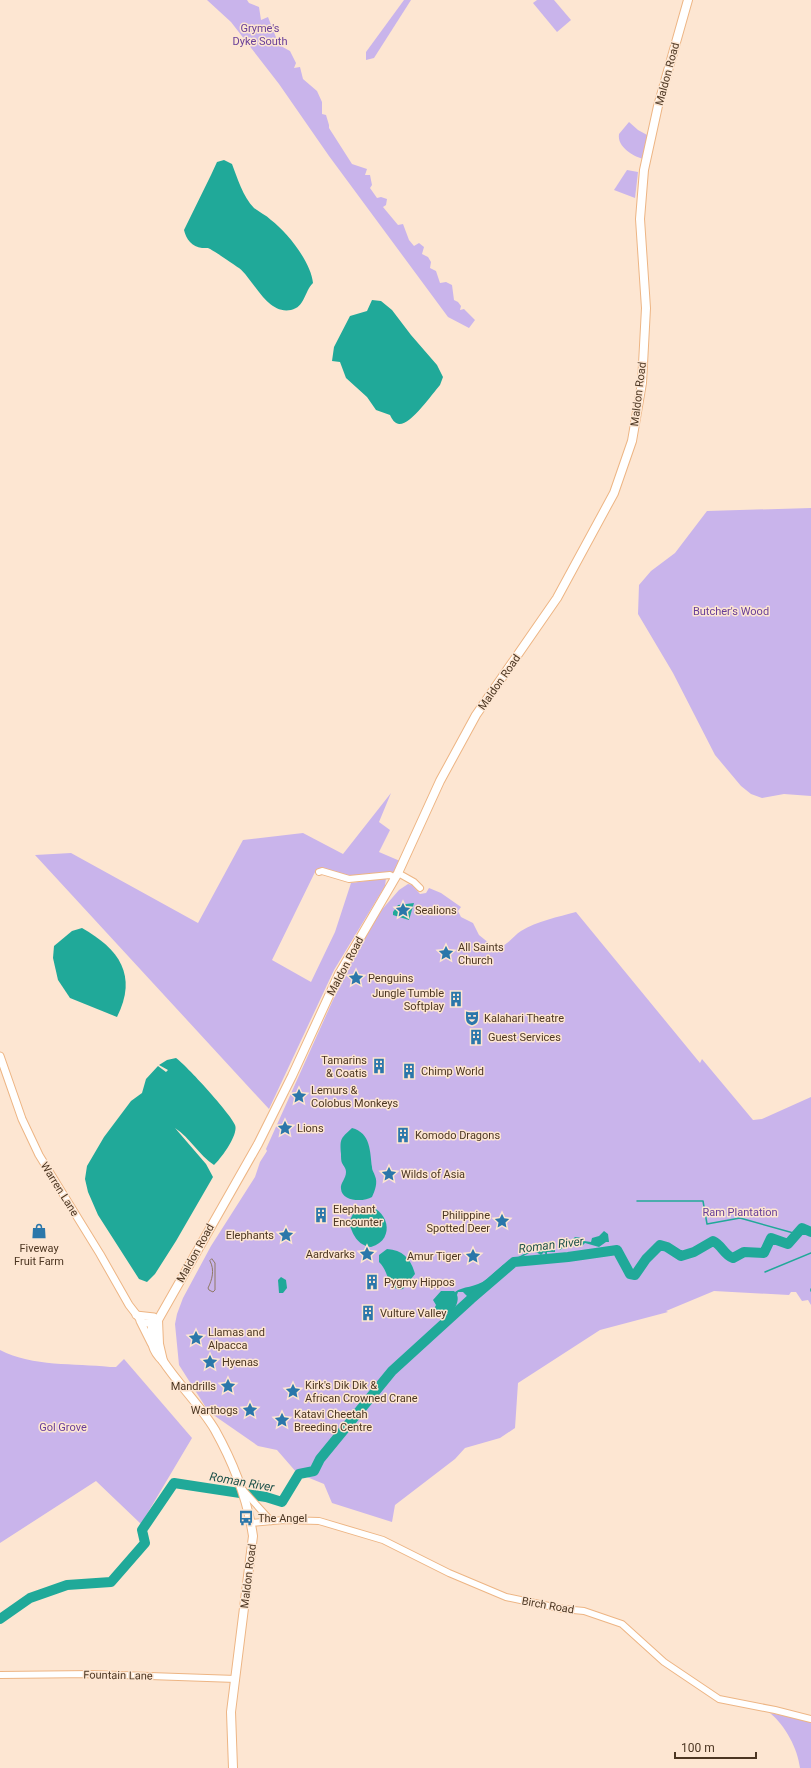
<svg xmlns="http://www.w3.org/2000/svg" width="811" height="1768" font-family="Roboto,sans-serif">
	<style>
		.green { fill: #c9b4eb }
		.water { fill: #20a999 }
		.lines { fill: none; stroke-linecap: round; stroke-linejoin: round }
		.stream { stroke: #20a999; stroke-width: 1.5 }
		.river { stroke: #20a999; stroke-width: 10 }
		.minor-casing { stroke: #edb584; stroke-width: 8 }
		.tertiary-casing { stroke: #edb584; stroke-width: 9 }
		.secondary-casing { stroke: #edb584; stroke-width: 10 }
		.minor { stroke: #fff; stroke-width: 6 }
		.tertiary { stroke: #fff; stroke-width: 7 }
		.secondary { stroke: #fff; stroke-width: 8 }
		.tram { stroke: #8f7965; stroke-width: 1 }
		.labels { text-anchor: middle; stroke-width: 3; stroke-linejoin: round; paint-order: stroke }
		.park-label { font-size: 11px; fill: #683e98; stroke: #fde6d2 }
		.street-label { font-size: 11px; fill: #4c3622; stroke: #fde6d2 }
		.poi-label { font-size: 11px; fill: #4c3622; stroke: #fde6d2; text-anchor: start }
		.water-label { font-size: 12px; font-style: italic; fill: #1d514a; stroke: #fde6d2 }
	</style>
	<rect width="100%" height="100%" fill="#fde6d2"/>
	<g class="green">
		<path d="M 207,0 L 247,0 L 249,3 L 259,7 L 261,20 L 268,17 L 279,45 L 290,51 L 296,63 L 294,68 L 300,67 L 303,79 L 317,91 L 322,102 L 322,114 L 326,115 L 329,125 L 329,128 L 352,164 L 367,169 L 365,175 L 370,175 L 372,185 L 370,188 L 377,198 L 381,197 L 387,199 L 386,205 L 383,207 L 398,225 L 403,224 L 409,240 L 414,246 L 419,243 L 424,247 L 422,254 L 428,257 L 431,262 L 430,268 L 436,271 L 440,283 L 446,282 L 452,285 L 454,300 L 458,302 L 461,306 L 460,310 L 464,309 L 475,320 L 469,328 L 448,317 L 329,156 L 279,84 L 231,22 Z"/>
		<path d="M 404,0 L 411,0 L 374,58 L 366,60 L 366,52 Z"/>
		<path d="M 537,0 L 554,0 L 571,20 L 557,32 L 533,3 Z"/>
		<path d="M 629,122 L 638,130 L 649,136 L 643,159 C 633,156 617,147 619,134 Z"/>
		<path d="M 627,170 L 638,172 L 635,198 L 614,190 Z"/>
		<path d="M 811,508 L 811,796 L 784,794 L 762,798 L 751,794 L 741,786 L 715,755 L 673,673 L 638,614 L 639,585 L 651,571 L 675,553 L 707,511 Z"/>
		<path d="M 391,793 L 379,822 L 390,830 L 379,852 L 400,861 L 393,874 L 349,876 L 316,870 L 272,960 L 311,982 L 335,932 L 351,883 L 386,878 L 385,886 L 334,970 L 269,1109 L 35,855 L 71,853 L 198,923 L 243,840 L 303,833 L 343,854 Z"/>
		<path d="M 408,884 L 412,885 L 420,894 L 426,893 L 429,888 L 441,893 L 461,907 L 458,911 L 461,917 L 473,923 L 479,935 L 495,948 C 505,949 513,936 521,931 C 537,921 558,917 576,912 L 700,1063 L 702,1059 L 753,1120 L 762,1119 L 811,1097 L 811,1305 L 808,1300 L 802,1301 L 796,1292 L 791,1292 L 789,1295 L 714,1291 L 666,1311 L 668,1312 L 600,1330 L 518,1383 L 515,1428 L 500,1438 L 465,1448 L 455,1459 L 395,1505 L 392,1522 L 332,1503 L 324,1484 L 297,1473 L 277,1450 L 258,1446 L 212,1414 L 205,1406 L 179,1365 L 175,1324 L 177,1314 L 183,1298 L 211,1246 L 255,1177 L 260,1162 L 267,1151 L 266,1149 L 346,971 L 372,921 L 399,890 Z"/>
		<path d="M 0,1350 C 33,1367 74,1363 110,1367 L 116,1367 L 124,1359 L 192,1438 L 141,1524 L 96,1481 L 0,1543 Z"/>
		<path d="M 770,1713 L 811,1721 L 811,1768 L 800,1768 C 798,1749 785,1725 770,1713 Z"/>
	</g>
	<g class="water">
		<path d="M 224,160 L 232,164 C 237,177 243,197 254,208 C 259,212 266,215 271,220 C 287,232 311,262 313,283 C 304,292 305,307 291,310 C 267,315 254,280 239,268 C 233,264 213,250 208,248 C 207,248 202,248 202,248 C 192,247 186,239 184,230 L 211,175 L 217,162 Z"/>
		<path d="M 372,300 L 381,301 L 392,310 L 411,335 L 437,365 L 443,377 L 440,385 C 432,394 411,425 399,424 C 394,423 392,419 390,415 L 376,410 L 367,397 L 346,378 L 340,362 L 332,361 L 334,347 L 350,316 L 367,311 Z"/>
		<path d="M 414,903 L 409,920 L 393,915 L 393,912 L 398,905 Z"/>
		<path d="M 82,928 C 119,949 138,975 117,1017 L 70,998 L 58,980 L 53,958 L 54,946 L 72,931 Z"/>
		<path d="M 176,1058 C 186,1065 231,1114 235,1125 C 239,1134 221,1159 214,1165 C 199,1155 190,1138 175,1128 L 206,1164 L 213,1177 L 176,1241 L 155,1274 L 147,1282 L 139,1279 L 98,1215 L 88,1192 L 85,1179 L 87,1166 L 104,1137 L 131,1101 L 142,1093 L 146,1079 L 158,1066 L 166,1072 L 168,1070 L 159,1065 L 167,1060 Z"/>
		<path d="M 352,1128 C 371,1133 370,1152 372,1167 C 372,1171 374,1172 375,1176 C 378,1182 375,1191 372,1197 C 364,1202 342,1202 341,1189 C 340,1183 346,1179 346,1172 C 346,1168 344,1167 342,1163 C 341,1161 341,1157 341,1154 C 340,1139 340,1139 352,1128 Z"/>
		<path d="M 362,1206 C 387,1204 398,1239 371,1247 C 358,1246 352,1234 349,1222 L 354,1212 Z"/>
		<path d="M 604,1231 L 608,1234 L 609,1242 L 606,1242 L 599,1247 L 585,1243 L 582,1246 L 578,1247 L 571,1242 L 560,1250 L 558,1247 L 570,1242 L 575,1237 L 582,1238 L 584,1241 L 591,1242 L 592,1238 L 599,1236 Z"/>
		<path d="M 551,1241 L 555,1244 L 555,1252 L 547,1252 L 547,1256 L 544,1252 L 541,1255 L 536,1252 L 535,1249 L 537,1247 Z"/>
		<path d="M 387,1249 C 403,1250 411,1259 415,1274 L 403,1289 C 387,1292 390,1272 379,1262 L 379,1255 Z"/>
		<path d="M 281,1277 L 286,1280 L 287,1288 L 283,1293 L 279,1293 L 278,1280 Z"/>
		<path d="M 487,1279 L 478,1291 L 472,1296 L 468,1297 L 463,1292 L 458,1292 L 457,1295 C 460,1302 453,1316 443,1313 C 440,1312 438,1309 434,1309 L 436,1305 L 433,1300 L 441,1291 L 454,1291 L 455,1292 C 463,1286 475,1288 487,1279 Z"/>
	</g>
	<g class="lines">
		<g class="stream">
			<path d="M 637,1201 L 703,1201 L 707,1224 L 740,1218 L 797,1234"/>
			<path d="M 765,1272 L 811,1253"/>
			<path d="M 486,1281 L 503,1266 L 535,1249"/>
			<path d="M 811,1289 L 811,1291"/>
		</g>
		<path class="river" d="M 0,1619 L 30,1598 L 67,1585 L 111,1582 L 145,1543 L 142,1530 L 174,1483 L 266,1497 L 282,1502 L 299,1474 L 314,1471 L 320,1459 L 392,1371 L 471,1299 L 514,1262 L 568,1257 L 617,1250 L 630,1274 L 635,1275 L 646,1259 L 660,1245 L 667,1247 L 681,1256 L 694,1252 L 713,1241 C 722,1245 724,1255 733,1258 L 744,1252 L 764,1253 L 771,1238 L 788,1244 L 802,1228 L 811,1232"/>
		<g class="minor-casing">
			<g id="minor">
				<path d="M 319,872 L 322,871 L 349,879 L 390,875 L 395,878"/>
				<path d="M 398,873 L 414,882 L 420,888"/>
				<path d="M 243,1490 L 271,1521"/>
				<path d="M 251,1523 L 284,1520 L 319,1521 L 383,1540 L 449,1573 L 506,1597 L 563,1609 L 584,1611 L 622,1624 L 664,1662 L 719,1699 L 775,1710 L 811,1719"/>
				<path d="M 0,1675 L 92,1674 L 236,1679"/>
			</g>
		</g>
		<g class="tertiary-casing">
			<g id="tertiary">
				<path d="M 0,1056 L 22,1119 L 39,1155 L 100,1254 L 129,1305 L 143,1323 L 152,1323 L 158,1321"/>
				<path d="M 136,1315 L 154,1317 L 158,1320"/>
				<path d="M 140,1321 L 151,1343"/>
			</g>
		</g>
		<g class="secondary-casing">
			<g id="secondary">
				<path d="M 158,1320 L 159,1344 L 163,1361"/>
				<path d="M 233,1768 L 231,1712 L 253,1536 C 247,1497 234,1464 215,1430 C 201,1406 178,1384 163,1361 C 152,1351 150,1340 152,1326 L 158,1320 L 258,1144 L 292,1076 L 339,974 L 398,873 L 440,781 L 476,715 L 557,598 L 614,493 L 632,441 L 642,383 L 646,308 L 640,219 L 644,170 L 658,106 L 688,0"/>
			</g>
		</g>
		<use href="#minor" class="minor"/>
		<use href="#tertiary" class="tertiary"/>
		<use href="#secondary" class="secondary"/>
		<path class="tram" d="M 212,1259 L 215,1263 L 215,1290 L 213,1292 L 209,1290 L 208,1288 C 212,1280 215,1270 210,1261 Z"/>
	</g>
	<defs>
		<g id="sight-bare" transform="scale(1.2)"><path d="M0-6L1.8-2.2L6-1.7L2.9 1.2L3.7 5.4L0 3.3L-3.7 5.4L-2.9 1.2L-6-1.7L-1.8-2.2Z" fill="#2b77aa" stroke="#fde6d2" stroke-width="2.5" paint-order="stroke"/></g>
		<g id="building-bare" transform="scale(1.2)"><path d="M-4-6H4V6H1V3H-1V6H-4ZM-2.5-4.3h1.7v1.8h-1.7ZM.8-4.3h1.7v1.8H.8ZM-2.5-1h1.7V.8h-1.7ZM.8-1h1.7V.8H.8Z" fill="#2b77aa" stroke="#fde6d2" stroke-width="2.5" paint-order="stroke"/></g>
		<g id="theatre-bare" transform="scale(1.2)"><path d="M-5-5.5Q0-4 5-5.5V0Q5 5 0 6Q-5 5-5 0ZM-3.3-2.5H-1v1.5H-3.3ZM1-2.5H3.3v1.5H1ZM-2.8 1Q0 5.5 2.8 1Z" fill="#2b77aa" stroke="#fde6d2" stroke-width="2.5" paint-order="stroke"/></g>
		<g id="shop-bare" transform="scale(1.2)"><path d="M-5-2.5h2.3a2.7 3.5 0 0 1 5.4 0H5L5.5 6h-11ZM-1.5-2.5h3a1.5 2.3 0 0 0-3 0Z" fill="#2b77aa" stroke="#fde6d2" stroke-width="2.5" paint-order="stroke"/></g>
		<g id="bus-bare" transform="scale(1.2)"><path d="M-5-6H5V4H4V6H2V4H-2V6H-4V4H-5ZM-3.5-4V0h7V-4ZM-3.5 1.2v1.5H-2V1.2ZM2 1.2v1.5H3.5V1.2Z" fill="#2b77aa" stroke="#fde6d2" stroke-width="2.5" paint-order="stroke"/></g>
	</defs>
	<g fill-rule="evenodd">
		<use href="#sight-bare" x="403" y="910"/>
		<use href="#sight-bare" x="446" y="953"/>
		<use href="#sight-bare" x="356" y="978"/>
		<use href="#building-bare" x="456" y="999"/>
		<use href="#theatre-bare" x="472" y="1018"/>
		<use href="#building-bare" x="476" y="1037"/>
		<use href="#building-bare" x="379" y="1066"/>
		<use href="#building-bare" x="409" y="1071"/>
		<use href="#sight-bare" x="299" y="1096"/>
		<use href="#sight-bare" x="285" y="1128"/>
		<use href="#building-bare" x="403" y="1135"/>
		<use href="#sight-bare" x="389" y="1174"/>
		<use href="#building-bare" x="321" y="1215"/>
		<use href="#sight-bare" x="502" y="1221"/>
		<use href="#shop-bare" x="39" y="1231"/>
		<use href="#sight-bare" x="286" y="1235"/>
		<use href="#sight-bare" x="367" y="1254"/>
		<use href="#sight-bare" x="473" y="1256"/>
		<use href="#building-bare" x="372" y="1282"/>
		<use href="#building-bare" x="368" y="1313"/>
		<use href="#sight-bare" x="196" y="1338"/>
		<use href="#sight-bare" x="210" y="1362"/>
		<use href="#sight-bare" x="228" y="1386"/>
		<use href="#sight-bare" x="293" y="1391"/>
		<use href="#sight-bare" x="250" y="1410"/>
		<use href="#sight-bare" x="282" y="1420"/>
		<use href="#bus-bare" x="246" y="1518"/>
	</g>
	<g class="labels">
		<g class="park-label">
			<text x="260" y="32">Gryme's<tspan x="260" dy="13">Dyke South</tspan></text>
			<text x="731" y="615">Butcher's Wood</text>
			<text x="740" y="1216">Ram Plantation</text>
			<text x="63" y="1431">Gol Grove</text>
		</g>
		<g class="street-label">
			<text transform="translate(667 74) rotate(-75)" y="4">Maldon Road</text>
			<text transform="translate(638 394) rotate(-83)" y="4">Maldon Road</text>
			<text transform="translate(499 682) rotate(-55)" y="4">Maldon Road</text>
			<text transform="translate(345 966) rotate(-62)" y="4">Maldon Road</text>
			<text transform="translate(60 1189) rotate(58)" y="4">Warren Lane</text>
			<text transform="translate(195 1253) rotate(-61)" y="4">Maldon Road</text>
			<text transform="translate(248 1576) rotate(-83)" y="4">Maldon Road</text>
			<text transform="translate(548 1605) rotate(10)" y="4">Birch Road</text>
			<text transform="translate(118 1675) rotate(1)" y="4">Fountain Lane</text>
		</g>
		<g class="poi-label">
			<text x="415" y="914">Sealions</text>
			<text x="458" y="951">All Saints<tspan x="458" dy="13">Church</tspan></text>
			<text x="368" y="982">Penguins</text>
			<text x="444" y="997" text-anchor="end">Jungle Tumble<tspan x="444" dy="13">Softplay</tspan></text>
			<text x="484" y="1022">Kalahari Theatre</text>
			<text x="488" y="1041">Guest Services</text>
			<text x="367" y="1064" text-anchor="end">Tamarins<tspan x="367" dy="13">&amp; Coatis</tspan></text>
			<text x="421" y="1075">Chimp World</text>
			<text x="311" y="1094">Lemurs &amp;<tspan x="311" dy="13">Colobus Monkeys</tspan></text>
			<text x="297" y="1132">Lions</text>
			<text x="415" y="1139">Komodo Dragons</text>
			<text x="401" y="1178">Wilds of Asia</text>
			<text x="333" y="1213">Elephant<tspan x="333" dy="13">Encounter</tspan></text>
			<text x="490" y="1219" text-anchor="end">Philippine<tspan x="490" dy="13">Spotted Deer</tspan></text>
			<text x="274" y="1239" text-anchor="end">Elephants</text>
			<text x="39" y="1252" text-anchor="middle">Fiveway<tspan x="39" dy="13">Fruit Farm</tspan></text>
			<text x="355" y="1258" text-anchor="end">Aardvarks</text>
			<text x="461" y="1260" text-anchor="end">Amur Tiger</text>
			<text x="384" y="1286">Pygmy Hippos</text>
			<text x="380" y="1317">Vulture Valley</text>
			<text x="208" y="1336">Llamas and<tspan x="208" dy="13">Alpacca</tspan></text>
			<text x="222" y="1366">Hyenas</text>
			<text x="305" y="1389">Kirk's Dik Dik &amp;<tspan x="305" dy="13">African Crowned Crane</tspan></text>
			<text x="216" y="1390" text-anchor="end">Mandrills</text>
			<text x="238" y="1414" text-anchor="end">Warthogs</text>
			<text x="294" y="1418">Katavi Cheetah<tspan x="294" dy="13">Breeding Centre</tspan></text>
			<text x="258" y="1522">The Angel</text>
		</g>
		<g class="water-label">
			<text transform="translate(551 1245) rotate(-7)" y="4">Roman River</text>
			<text transform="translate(242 1482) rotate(10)" y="4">Roman River</text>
		</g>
	</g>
	<path d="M675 1752v6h81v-6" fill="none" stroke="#4c3622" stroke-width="2"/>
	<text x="681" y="1752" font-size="12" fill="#4c3622" stroke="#fde6d2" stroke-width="3" paint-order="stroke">100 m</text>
</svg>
